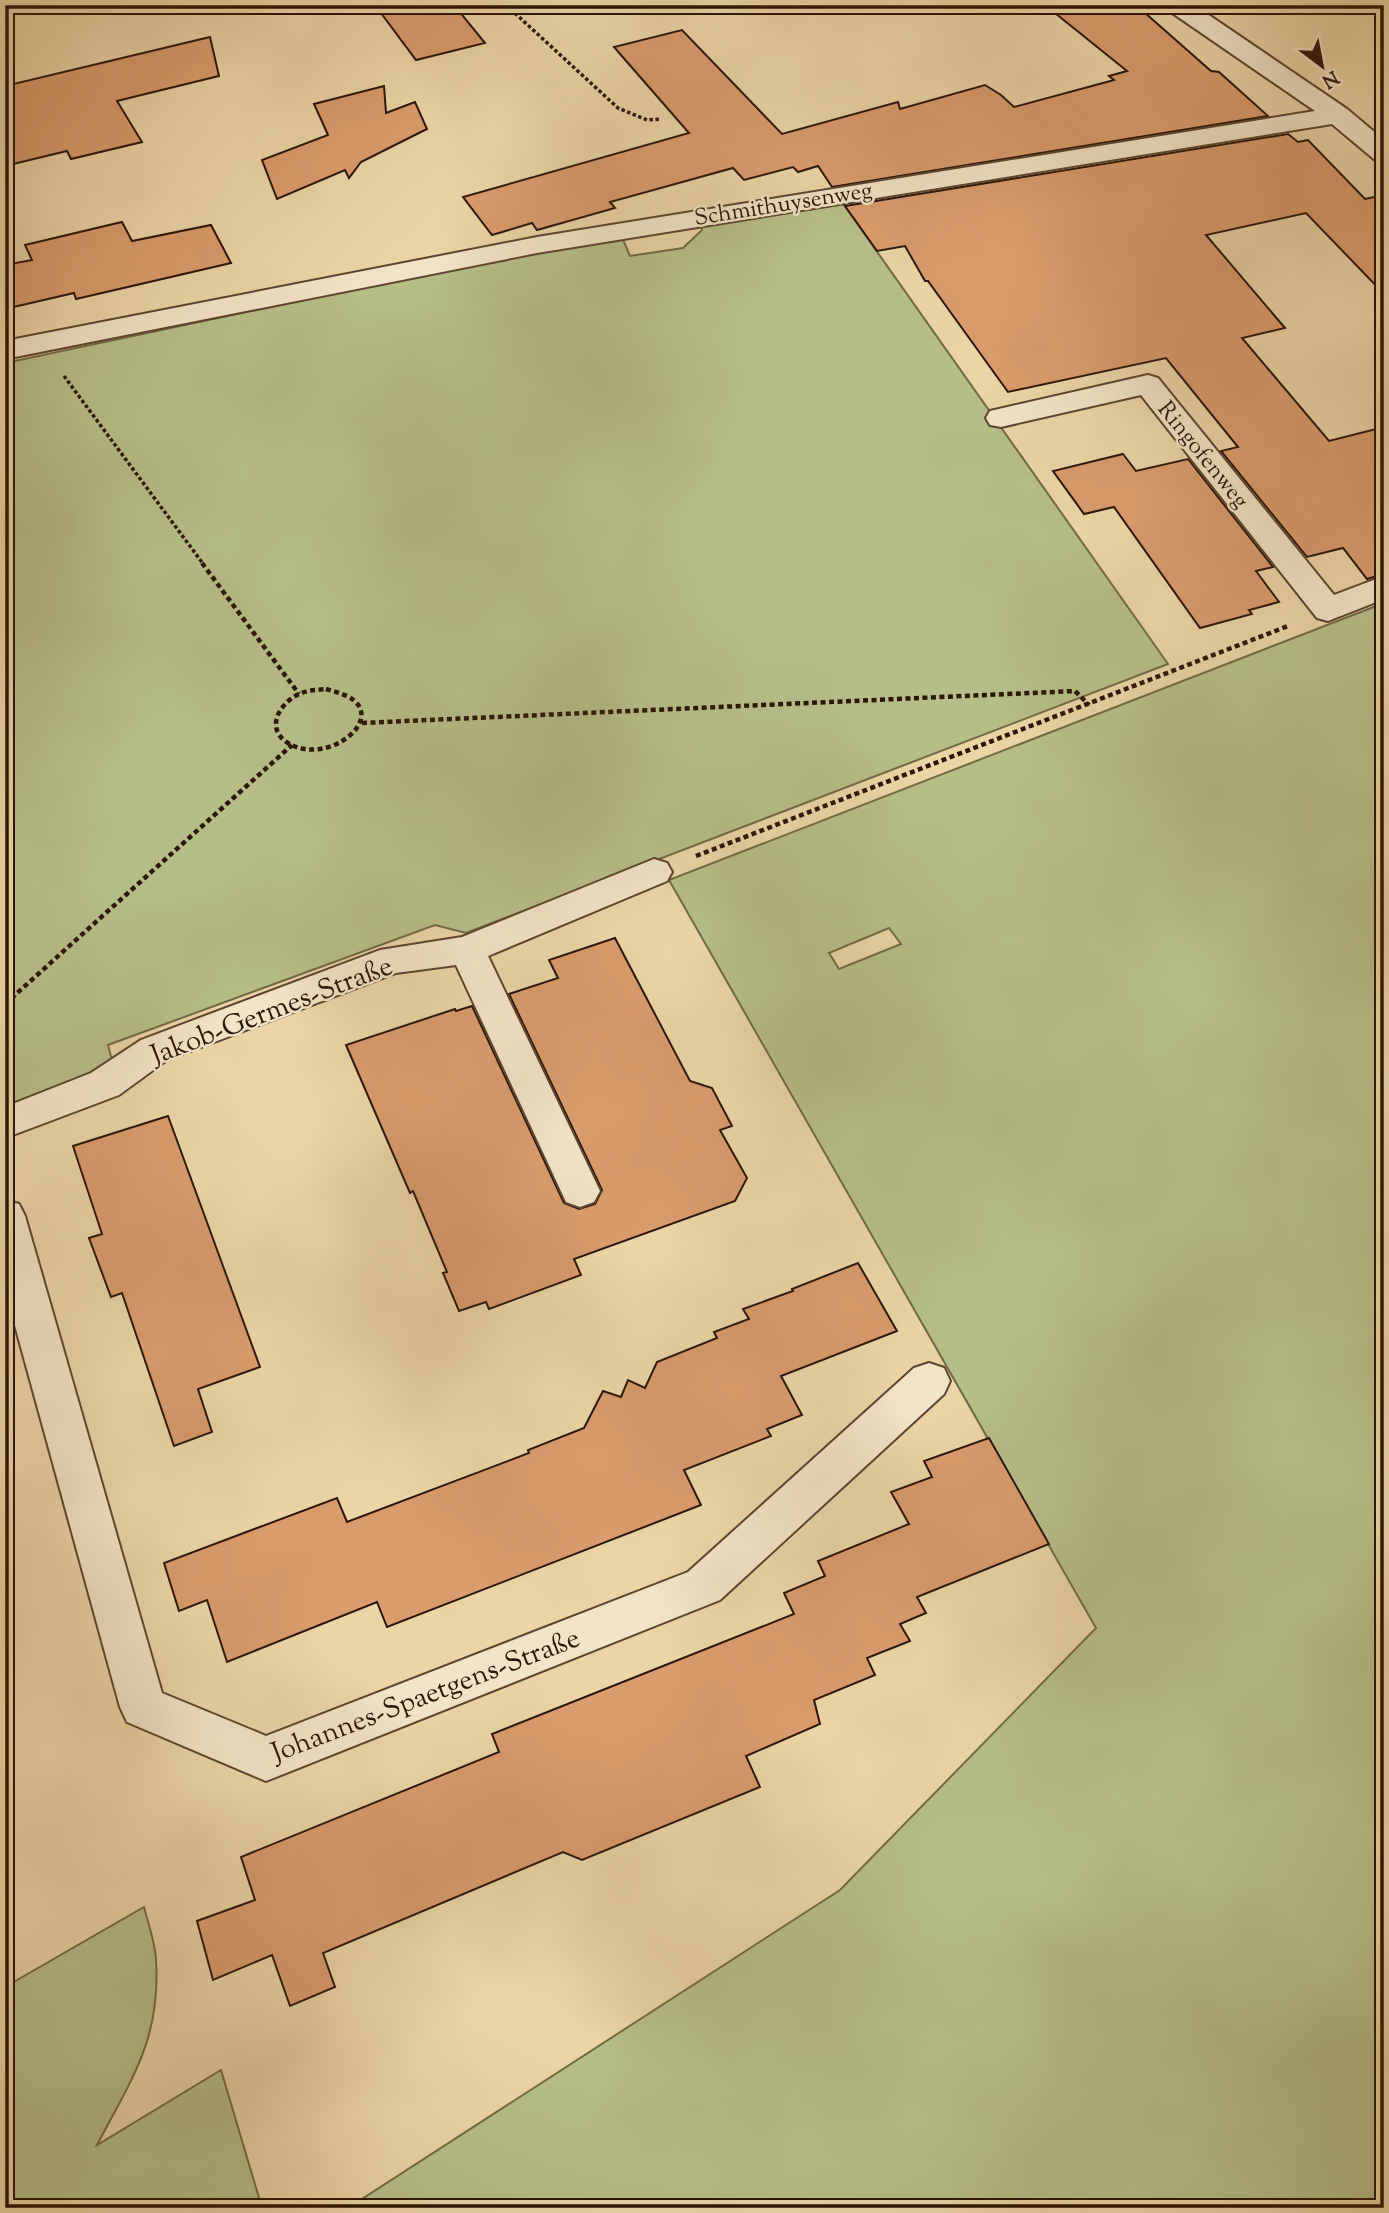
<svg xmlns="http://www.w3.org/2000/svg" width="1389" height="2213" font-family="'Sorts Mill Goudy',serif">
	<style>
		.green { fill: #b6be88; stroke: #716a48; stroke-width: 2; fill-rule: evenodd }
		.building { fill: #d99c6d; stroke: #2c1507; stroke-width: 2 }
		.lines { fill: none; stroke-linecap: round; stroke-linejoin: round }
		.street-casing { stroke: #5c452f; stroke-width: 4 }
		.path-far1 { stroke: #2c1507; stroke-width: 3.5; stroke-dasharray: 3.5 2.5; stroke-linecap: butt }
		.path { stroke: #2c1507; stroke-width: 4.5; stroke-dasharray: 5 3.5; stroke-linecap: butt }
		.street { fill: #f2e4c6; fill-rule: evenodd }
		.labels { text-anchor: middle; stroke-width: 5; stroke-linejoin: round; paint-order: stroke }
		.far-street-label { font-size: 23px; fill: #2c1507; stroke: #f2e4c6 }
		.street-label { font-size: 28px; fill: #2c1507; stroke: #f2e4c6 }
	</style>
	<rect width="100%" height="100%" fill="#ebd5a7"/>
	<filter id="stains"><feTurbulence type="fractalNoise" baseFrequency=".00286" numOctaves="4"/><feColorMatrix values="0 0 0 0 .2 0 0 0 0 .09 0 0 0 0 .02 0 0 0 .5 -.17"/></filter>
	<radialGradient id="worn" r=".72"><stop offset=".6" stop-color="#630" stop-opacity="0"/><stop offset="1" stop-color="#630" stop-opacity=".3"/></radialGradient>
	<g class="green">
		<path d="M 842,202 L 1168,664 L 466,933 L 435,925 L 108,1045 L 114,1068 L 5,1109 L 5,363 L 545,249 L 622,237 L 630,256 L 683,248 L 702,230 L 700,225 Z"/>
		<path d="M 1384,603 L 1384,2208 L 1313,2208 L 1307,2200 L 1300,2208 L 348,2208 L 840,1890 L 1096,1628 L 669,880 ZM 889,928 L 901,944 L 839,969 L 829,953 Z"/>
		<path d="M 144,1907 C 148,1923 155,1942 156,1959 C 161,2039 132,2078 97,2145 L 221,2070 L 262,2208 L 5,2208 L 5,1987 Z"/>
	</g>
	<g class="building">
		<path d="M 375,5 L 454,5 L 485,43 L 416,60 Z"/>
		<path d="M 1045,5 L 1136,5 L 1211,71 L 1219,72 L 1268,116 L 832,187 L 818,166 L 798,172 L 793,167 L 744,180 L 733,168 L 610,202 L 615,208 L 537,230 L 532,223 L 492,235 L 463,197 L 689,133 L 614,47 L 682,30 L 782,134 L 898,102 L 900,109 L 985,85 L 1001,95 L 1014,107 L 1114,80 L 1109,76 L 1127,71 Z"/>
		<path d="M 210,37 L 219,76 L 117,101 L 142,142 L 71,159 L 67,151 L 5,166 L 5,86 Z"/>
		<path d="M 384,86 L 386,113 L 415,102 L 427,129 L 361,162 L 349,178 L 345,170 L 277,199 L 262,160 L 328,135 L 314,104 Z"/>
		<path d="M 1288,134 L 1298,142 L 1308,140 L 1365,199 L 1384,195 L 1384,294 L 1306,213 L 1206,235 L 1285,328 L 1242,338 L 1329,441 L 1384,427 L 1384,574 L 1367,579 L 1343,548 L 1307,557 L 1221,451 L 1238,447 L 1166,358 L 1008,392 L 928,281 L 925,281 L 905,246 L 877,251 L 845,206 Z"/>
		<path d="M 122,222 L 132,241 L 211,225 L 231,263 L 76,299 L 74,293 L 5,309 L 5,265 L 32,260 L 25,245 Z"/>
		<path d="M 1123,454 L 1136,471 L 1188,459 L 1273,567 L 1256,571 L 1279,602 L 1249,610 L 1252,614 L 1200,628 L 1114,507 L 1084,514 L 1053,471 Z"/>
		<path d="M 615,938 L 690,1081 L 712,1088 L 732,1126 L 720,1130 L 747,1178 L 735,1201 L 574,1259 L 581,1275 L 489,1309 L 486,1302 L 459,1311 L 443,1273 L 447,1272 L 413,1191 L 410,1193 L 346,1045 L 455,1009 L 456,1011 L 472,1006 L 564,1203 L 579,1209 L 595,1204 L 602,1190 L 509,994 L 558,978 L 549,960 Z"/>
		<path d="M 168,1116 L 260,1367 L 198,1389 L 212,1432 L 174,1446 L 122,1293 L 111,1297 L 89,1238 L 102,1234 L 73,1146 Z"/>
		<path d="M 858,1263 L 897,1331 L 781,1376 L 802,1415 L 767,1429 L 771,1436 L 684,1470 L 701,1505 L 387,1627 L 377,1602 L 227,1662 L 207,1600 L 179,1611 L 164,1563 L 337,1498 L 347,1522 L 529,1453 L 528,1450 L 584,1428 L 603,1391 L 621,1397 L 628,1380 L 645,1388 L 657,1362 L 717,1338 L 714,1332 L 749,1319 L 743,1309 L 793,1291 L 792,1289 Z"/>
		<path d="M 989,1438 L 1049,1544 L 917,1597 L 926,1613 L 900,1624 L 910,1641 L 867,1658 L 875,1675 L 814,1700 L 820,1724 L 746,1756 L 760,1787 L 582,1860 L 563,1852 L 323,1953 L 335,1987 L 290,2006 L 272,1955 L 213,1980 L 197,1921 L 255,1900 L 241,1857 L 499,1752 L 492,1734 L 794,1614 L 784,1593 L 825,1576 L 818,1561 L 909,1524 L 891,1492 L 932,1477 L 924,1461 Z"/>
	</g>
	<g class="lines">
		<g class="street-casing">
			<g id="street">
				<path d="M 1165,5 L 1194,5 L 1347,109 L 1384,140 L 1384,162 L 1375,160 L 1332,124 L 537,253 L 5,359 L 5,341 L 537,237 L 1315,111 L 1168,10 Z"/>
				<path d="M 1148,375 L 1158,378 L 1334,595 L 1384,576 L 1384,599 L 1328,621 L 1317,618 L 1141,395 L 1001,427 L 990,425 L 986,418 L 990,411 Z"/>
				<path d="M 654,859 L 667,863 L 672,872 L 667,881 L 488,956 L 600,1191 L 594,1202 L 580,1207 L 566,1202 L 456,965 L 396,973 L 167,1060 L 119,1095 L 5,1138 L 5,1107 L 91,1073 L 141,1040 L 380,950 L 462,937 Z"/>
				<path d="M 5,1200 L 19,1204 L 25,1216 L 162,1693 L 266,1736 L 688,1572 L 914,1368 L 929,1363 L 944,1368 L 950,1381 L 944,1394 L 720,1600 L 266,1781 L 127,1722 L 120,1707 L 5,1289 Z"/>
			</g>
		</g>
		<g class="path-far1">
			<path d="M 506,5 L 618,108 L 647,120 L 661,119"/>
			<path d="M 64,376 L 204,565"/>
		</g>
		<g class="path">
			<path d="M 202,563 L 299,694"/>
			<path d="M 326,689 C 333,691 340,693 347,696 C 391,718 324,770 285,741 C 265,725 282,702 299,694 C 308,690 317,690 326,689 Z"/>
			<path d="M 362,723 L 1075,691 L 1089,705"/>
			<path d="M 696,856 L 1288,626"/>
			<path d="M 5,1004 L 292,745"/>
		</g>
		<use href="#street" class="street"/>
	</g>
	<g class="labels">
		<g class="far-street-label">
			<text transform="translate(783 203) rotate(-9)" y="8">Schmithuysenweg</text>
			<text transform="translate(1204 454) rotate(51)" y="8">Ringofenweg</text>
		</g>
		<g class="street-label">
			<text transform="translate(271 1009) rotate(-21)" y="10">Jakob-Germes-Straße</text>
			<text transform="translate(425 1694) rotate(-21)" y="10">Johannes-Spaetgens-Straße</text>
		</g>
	</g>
	<rect width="1389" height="2213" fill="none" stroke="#ebd5a7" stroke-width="28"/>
	<rect x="7" y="7" width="1375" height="2199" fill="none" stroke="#2c1507" stroke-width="3.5"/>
	<rect x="14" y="14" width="1361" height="2185" fill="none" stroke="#2c1507" stroke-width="2"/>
	<g transform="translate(1322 66) rotate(148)" stroke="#f2e4c6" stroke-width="5" paint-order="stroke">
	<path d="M0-5L12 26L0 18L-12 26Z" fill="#2c1507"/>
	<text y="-10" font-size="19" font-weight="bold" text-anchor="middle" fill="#2c1507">N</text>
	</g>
	<rect width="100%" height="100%" filter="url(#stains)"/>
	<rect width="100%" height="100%" fill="url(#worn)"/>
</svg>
